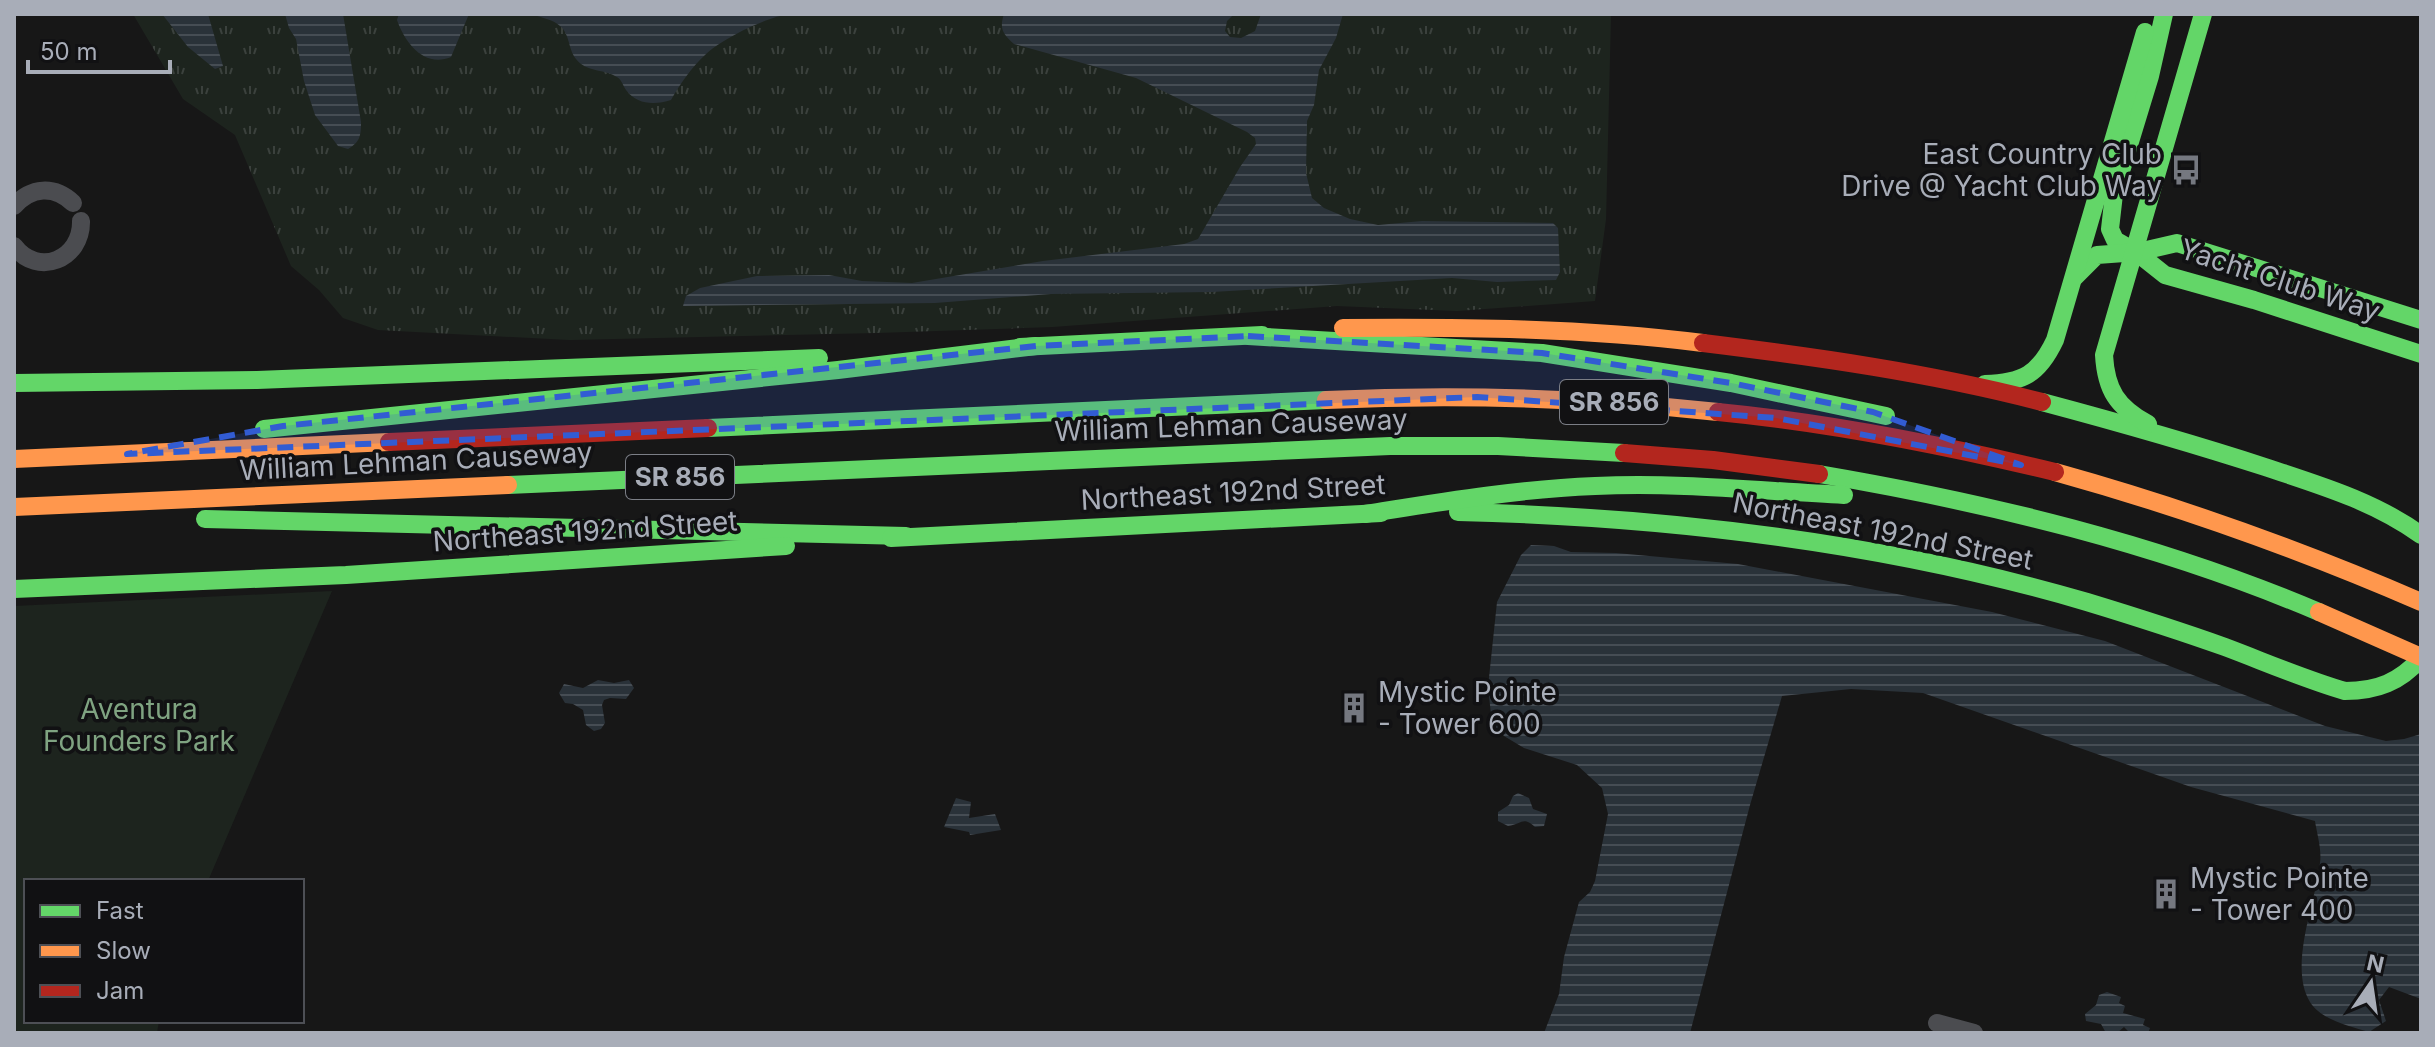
<svg xmlns="http://www.w3.org/2000/svg" width="2435" height="1047" font-family="Inter,sans-serif">
	<style>
		.grass { fill: url(#grass-tufts) }
		.park { fill: #1d241e }
		.water { fill: url(#water-rules) }
		.lines { fill: none; stroke-linecap: round; stroke-linejoin: round }
		.street { stroke: #4b4c50; stroke-width: 18 }
		.fast { stroke: #63d668; stroke-width: 18 }
		.slow { stroke: #ff974d; stroke-width: 18 }
		.jam { stroke: #b3261e; stroke-width: 18 }
		.marked { fill: #325cd3; fill-opacity: 0.2; stroke: #325cd3; stroke-width: 6; stroke-dasharray: 16 10; stroke-linejoin: round }
		.labels { text-anchor: middle; stroke-width: 7; stroke-linejoin: round; paint-order: stroke }
		.shield { fill: #111113; stroke: #7b7e86; stroke-width: 2 }
		.shield-label { font-size: 26px; font-weight: bold; fill: #a8adb8 }
		.poi-label { font-size: 28px; fill: #a8adb8; stroke: #111113; text-anchor: start }
		.street-label { font-size: 28px; fill: #a8adb8; stroke: #111113 }
		.park-label { font-size: 28px; fill: #7fa381; stroke: #111113 }
	</style>
	<defs>
		<pattern id="grass-tufts" width="24" height="20" patternUnits="userSpaceOnUse" patternTransform="scale(2)"><rect width="24" height="20" fill="#1d241e"/><path d="M3 7l-1-3M5 7V3M7 7l1-3M15 17l-1-3M17 17v-4M19 17l1-3" fill="none" stroke="#3b413d"/></pattern>
		<pattern id="water-rules" width="6" height="5" patternUnits="userSpaceOnUse" patternTransform="scale(2)"><rect width="6" height="5" fill="#2a3239"/><path d="M0 2.5h6" fill="none" stroke="#464d54"/></pattern>
	</defs>
	<rect width="100%" height="100%" fill="#171717"/>
	<path class="grass" d="M 133,14 L 1611,14 L 1606,219 L 1595,301 L 1457,311 L 1337,306 L 1052,327 L 876,333 L 570,340 L 378,330 L 343,318 L 319,290 L 291,266 L 235,135 L 183,99 Z"/>
	<path class="park" d="M 332,591 L 208,881 L 26,881 L 26,1021 L 159,1021 L 157,1033 L 14,1033 L 14,606 Z"/>
	<g class="water">
		<path d="M 162,14 L 208,14 L 223,66 L 215,69 L 188,47 Z"/>
		<path d="M 285,14 L 343,14 L 361,122 C 361,136 360,142 348,149 L 338,146 L 315,115 L 304,81 L 296,39 L 289,28 Z"/>
		<path d="M 399,14 L 469,14 L 451,57 C 424,68 405,43 397,20 Z"/>
		<path d="M 532,14 L 789,14 C 767,17 721,39 705,55 C 691,68 680,84 671,100 C 655,105 637,105 626,90 C 622,84 622,79 615,76 C 603,69 586,72 576,59 C 568,49 570,34 560,26 C 553,19 541,18 532,14 Z"/>
		<path d="M 1004,14 L 1234,14 L 1227,21 L 1225,31 L 1230,37 L 1241,38 L 1255,31 L 1261,14 L 1343,14 L 1336,38 L 1319,70 L 1314,105 L 1307,121 L 1306,173 L 1312,198 L 1324,208 L 1350,219 L 1378,225 L 1422,221 L 1553,223 L 1558,228 L 1560,272 L 1556,280 L 1497,282 L 1452,278 L 1212,292 L 1051,294 L 935,303 L 683,306 L 686,296 L 700,288 L 757,276 L 829,275 L 862,281 L 912,283 L 1043,261 L 1184,244 L 1198,239 L 1240,167 L 1256,144 L 1255,138 L 1247,132 L 1136,78 L 1014,44 C 1003,34 999,29 1004,14 Z"/>
		<path d="M 1531,545 L 1554,546 L 1571,552 L 1616,553 L 1738,564 L 1992,612 L 2105,641 L 2325,726 L 2386,741 L 2404,739 L 2421,734 L 2421,999 L 2389,987 L 2379,1000 L 2386,1021 L 2369,1032 C 2350,1026 2321,1020 2310,1002 C 2288,966 2316,902 2320,863 C 2322,850 2317,834 2315,821 L 2191,787 L 1923,693 L 1851,689 L 1782,696 L 1750,805 L 1690,1033 L 1544,1033 L 1559,994 L 1564,957 L 1579,902 L 1590,892 L 1595,881 L 1608,814 L 1602,788 L 1577,765 L 1524,748 L 1504,736 L 1492,723 L 1488,687 L 1497,602 L 1521,555 Z"/>
		<path d="M 598,680 L 614,683 L 629,680 L 634,688 L 626,699 L 610,698 L 604,700 L 602,705 L 605,723 L 601,729 L 594,731 L 586,725 L 583,710 L 573,704 L 565,703 L 559,693 L 564,684 L 583,688 Z"/>
		<path d="M 1518,793 L 1529,798 L 1533,809 L 1547,814 L 1544,826 L 1535,827 C 1523,816 1522,824 1508,826 L 1498,821 L 1498,812 L 1509,805 L 1513,796 Z"/>
		<path d="M 956,798 L 971,802 L 969,818 L 995,814 L 1001,830 L 970,835 L 969,832 L 944,827 Z"/>
		<path d="M 2107,992 L 2121,997 L 2119,1003 L 2125,1006 L 2123,1013 L 2145,1019 L 2143,1025 L 2150,1028 L 2148,1033 L 2130,1033 L 2124,1027 L 2117,1033 L 2106,1033 L 2101,1024 L 2086,1021 L 2085,1014 L 2096,1005 L 2099,995 Z"/>
	</g>
	<g class="lines">
		<g class="street">
			<path d="M 14,206 C 31,187 54,185 73,203"/>
			<path d="M 14,246 C 38,278 82,259 81,221"/>
			<path d="M 1937,1023 L 1974,1033"/>
		</g>
		<g class="fast">
			<path d="M 2164,14 L 2150,76 L 2114,194 L 2110,229 L 2115,240 L 2136,252 L 2165,275 L 2254,300 L 2421,354"/>
			<path d="M 2075,277 L 2097,255 L 2138,252 L 2177,243 L 2421,320"/>
			<path d="M 1248,336 L 1542,353 L 1731,383 L 1886,416"/>
			<path d="M 1020,347 L 1262,335"/>
			<path d="M 14,383 L 257,380 L 819,358"/>
			<path d="M 1985,384 C 2023,383 2039,374 2055,340 L 2145,32"/>
			<path d="M 2042,402 C 2117,422 2191,443 2265,467 C 2319,485 2374,501 2421,535"/>
			<path d="M 2148,424 C 2117,407 2106,390 2104,355 L 2203,14"/>
			<path d="M 708,428 L 1326,400"/>
			<path d="M 264,429 L 838,370 L 1036,346"/>
			<path d="M 1819,474 C 1989,503 2159,544 2319,612"/>
			<path d="M 508,485 L 1390,446 L 1498,446 L 1624,453"/>
			<path d="M 1458,512 C 1671,517 1882,542 2087,602 C 2133,616 2180,631 2225,647 C 2265,662 2304,679 2345,691 C 2377,691 2400,682 2421,658"/>
			<path d="M 1365,514 C 1441,502 1518,489 1595,486 C 1678,482 1761,491 1844,495"/>
			<path d="M 205,519 L 906,536"/>
			<path d="M 891,538 L 1381,513"/>
			<path d="M 14,589 L 346,575 L 786,546"/>
		</g>
		<g class="slow">
			<path d="M 1343,328 C 1463,327 1584,328 1703,343"/>
			<path d="M 1326,400 C 1456,394 1588,398 1718,412"/>
			<path d="M 14,459 L 389,442"/>
			<path d="M 2055,472 C 2181,507 2301,550 2421,602"/>
			<path d="M 14,507 L 508,485"/>
			<path d="M 2319,612 L 2421,657"/>
		</g>
		<g class="jam">
			<path d="M 1703,343 C 1817,357 1931,373 2042,402"/>
			<path d="M 1718,412 C 1832,423 1943,445 2055,472"/>
			<path d="M 389,442 L 708,428"/>
			<path d="M 1624,453 L 1713,460 L 1819,474"/>
		</g>
	</g>
	<path class="marked" d="M 1248,336 L 1542,353 L 1731,383 L 1873,412 L 2021,465 L 1776,418 L 1477,397 L 127,454 L 283,426 L 1036,346 Z"/>
	<defs>
		<g id="bus-bare" transform="scale(2.4)"><path d="M-5-6H5V4H4V6H2V4H-2V6H-4V4H-5ZM-3.5-4V0h7V-4ZM-3.5 1.2v1.5H-2V1.2ZM2 1.2v1.5H3.5V1.2Z" fill="#757880" stroke="#111113" stroke-width="2.5" paint-order="stroke"/></g>
		<g id="building-bare" transform="scale(2.4)"><path d="M-4-6H4V6H1V3H-1V6H-4ZM-2.5-4.3h1.7v1.8h-1.7ZM.8-4.3h1.7v1.8H.8ZM-2.5-1h1.7V.8h-1.7ZM.8-1h1.7V.8H.8Z" fill="#757880" stroke="#111113" stroke-width="2.5" paint-order="stroke"/></g>
	</defs>
	<g fill-rule="evenodd">
		<use href="#bus-bare" x="2186" y="170"/>
		<use href="#building-bare" x="1354" y="708"/>
		<use href="#building-bare" x="2166" y="894"/>
	</g>
	<g class="labels">
		<g class="shield">
			<rect x="1560" y="380" width="108" height="44" rx="6"/>
			<rect x="626" y="455" width="108" height="44" rx="6"/>
		</g>
		<g class="shield-label">
			<text x="1614" y="411">SR 856</text>
			<text x="680" y="486">SR 856</text>
		</g>
		<g class="poi-label">
			<text x="2162" y="164" text-anchor="end">East Country Club<tspan x="2162" dy="32">Drive @ Yacht Club Way</tspan></text>
			<text x="1378" y="702">Mystic Pointe<tspan x="1378" dy="32">- Tower 600</tspan></text>
			<text x="2190" y="888">Mystic Pointe<tspan x="2190" dy="32">- Tower 400</tspan></text>
		</g>
		<g class="street-label">
			<text transform="translate(2280 280) rotate(18)" y="10">Yacht Club Way</text>
			<text transform="translate(1231 425) rotate(-2)" y="10">William Lehman Causeway</text>
			<text transform="translate(416 461) rotate(-3)" y="10">William Lehman Causeway</text>
			<text transform="translate(1233 492) rotate(-3)" y="10">Northeast 192nd Street</text>
			<text transform="translate(585 531) rotate(-4)" y="10">Northeast 192nd Street</text>
			<text transform="translate(1883 531) rotate(11)" y="10">Northeast 192nd Street</text>
		</g>
		<g class="park-label">
			<text x="139" y="719">Aventura<tspan x="139" dy="32">Founders Park</tspan></text>
		</g>
	</g>
	<rect width="2435" height="1047" fill="none" stroke="#a8adb8" stroke-width="32"/>
	<rect x="24" y="879" width="280" height="144" fill="#111113" stroke="#4d4f55" stroke-width="2"/>
	<rect x="40" y="905" width="40" height="12" fill="#63d668" stroke="#4d4f55" stroke-width="2"/>
	<text x="96" y="919" font-size="24" fill="#a8adb8">Fast</text>
	<rect x="40" y="945" width="40" height="12" fill="#ff974d" stroke="#4d4f55" stroke-width="2"/>
	<text x="96" y="959" font-size="24" fill="#a8adb8">Slow</text>
	<rect x="40" y="985" width="40" height="12" fill="#b3261e" stroke="#4d4f55" stroke-width="2"/>
	<text x="96" y="999" font-size="24" fill="#a8adb8">Jam</text>
	<g transform="translate(2371 983) rotate(13)" stroke="#111113" stroke-width="6" paint-order="stroke">
	<path d="M0-6L14 30L0 20L-14 30Z" fill="#a8adb8"/>
	<text y="-12" font-size="22" font-weight="bold" text-anchor="middle" fill="#a8adb8">N</text>
	</g>
	<path d="M28 60v12h142v-12" fill="none" stroke="#a8adb8" stroke-width="4"/>
	<text x="40" y="60" font-size="24" fill="#a8adb8" stroke="#111113" stroke-width="6" paint-order="stroke">50 m</text>
</svg>
